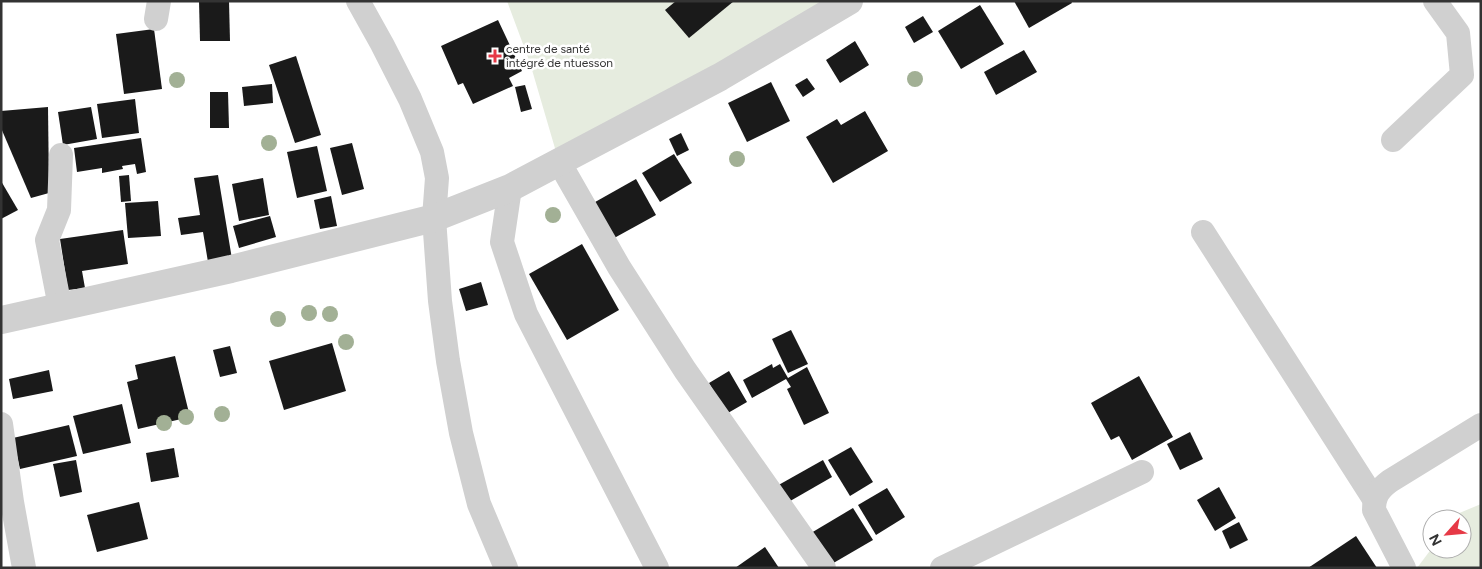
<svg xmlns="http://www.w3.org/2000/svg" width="1482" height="569" font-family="Figtree,sans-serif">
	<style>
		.green { fill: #e6ecdf }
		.building { fill: #1a1a1a }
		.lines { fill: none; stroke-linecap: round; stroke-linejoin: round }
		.minor { stroke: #d0d0d0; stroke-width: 24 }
		.tertiary { stroke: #d0d0d0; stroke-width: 28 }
		.tree { fill: #a2b095 }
		.poi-dot { fill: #e63946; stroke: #fff; stroke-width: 2 }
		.labels { text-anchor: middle; stroke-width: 5; stroke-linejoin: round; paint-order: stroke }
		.poi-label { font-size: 12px; fill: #333; stroke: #fff; text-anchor: start }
	</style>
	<rect width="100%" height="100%" fill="#fff"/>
	<g class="green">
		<path d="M 507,1 L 849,1 L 559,162 L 530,63 Z"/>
		<path d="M 1481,504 L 1481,568 L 1417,568 L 1432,548 L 1432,549 L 1462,549 L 1462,519 L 1453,519 L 1457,514 Z"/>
	</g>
	<g class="building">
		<path d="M 199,1 L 229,1 L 230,41 L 200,41 Z"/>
		<path d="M 676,1 L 734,1 L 689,38 L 665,10 Z"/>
		<path d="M 1014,1 L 1071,1 L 1072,3 L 1029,28 Z"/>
		<path d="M 980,5 L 1004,44 L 961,69 L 938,31 Z"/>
		<path d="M 923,16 L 933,32 L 914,43 L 905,27 Z"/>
		<path d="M 498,20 L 522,71 L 509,78 L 513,86 L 473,104 L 463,83 L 458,85 L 441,46 Z"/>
		<path d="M 154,29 L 162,89 L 124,94 L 116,34 Z"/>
		<path d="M 855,41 L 869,65 L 840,83 L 826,60 Z"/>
		<path d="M 1024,50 L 1037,72 L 996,95 L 984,72 Z"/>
		<path d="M 296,56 L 321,135 L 295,143 L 269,65 Z"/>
		<path d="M 807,78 L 815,89 L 803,97 L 795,85 Z"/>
		<path d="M 771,82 L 790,121 L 747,142 L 728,103 Z"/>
		<path d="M 272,84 L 273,103 L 244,106 L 242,87 Z"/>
		<path d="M 525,85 L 532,109 L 521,112 L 515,87 Z"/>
		<path d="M 210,92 L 228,92 L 229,128 L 210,128 Z"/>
		<path d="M 135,99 L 139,133 L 102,138 L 97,104 Z"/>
		<path d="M 48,107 L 49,193 L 31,198 L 1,128 L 1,111 Z"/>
		<path d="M 91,107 L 97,139 L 63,145 L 58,112 Z"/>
		<path d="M 865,111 L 888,151 L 833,183 L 806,137 L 837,119 L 841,125 Z"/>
		<path d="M 681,133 L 689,150 L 677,156 L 669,139 Z"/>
		<path d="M 141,138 L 146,172 L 137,174 L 135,164 L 122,166 L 123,169 L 102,173 L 102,168 L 77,172 L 74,148 Z"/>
		<path d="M 352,143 L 364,189 L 342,195 L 330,148 Z"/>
		<path d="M 317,146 L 327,191 L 297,198 L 287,152 Z"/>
		<path d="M 674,154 L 692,183 L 660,202 L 642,173 Z"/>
		<path d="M 129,175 L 131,201 L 121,202 L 119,176 Z"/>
		<path d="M 218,175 L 232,259 L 208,262 L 203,232 L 181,235 L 178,218 L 200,215 L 194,178 Z"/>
		<path d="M 263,178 L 269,215 L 239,221 L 232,184 Z"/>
		<path d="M 636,179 L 656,215 L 607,242 L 588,206 Z"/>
		<path d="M 1,181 L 18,210 L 1,219 Z"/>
		<path d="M 331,196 L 337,226 L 320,229 L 314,200 Z"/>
		<path d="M 158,201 L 161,236 L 128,238 L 125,203 Z"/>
		<path d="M 270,216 L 276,237 L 239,248 L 233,226 Z"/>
		<path d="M 123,230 L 128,264 L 82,271 L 85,288 L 68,290 L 60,239 Z"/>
		<path d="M 582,244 L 619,310 L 567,340 L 529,274 Z"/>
		<path d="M 481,282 L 488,305 L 466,311 L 459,289 Z"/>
		<path d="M 791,330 L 808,364 L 788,373 L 772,339 Z"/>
		<path d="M 332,343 L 346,391 L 284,410 L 269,361 Z"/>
		<path d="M 230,346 L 237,373 L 220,377 L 213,350 Z"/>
		<path d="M 175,356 L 190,417 L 138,429 L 127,382 L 138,379 L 135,365 Z"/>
		<path d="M 772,364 L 773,368 L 780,364 L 788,378 L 807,367 L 829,413 L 804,425 L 787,389 L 791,387 L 786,379 L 752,398 L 743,380 Z"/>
		<path d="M 49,370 L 53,391 L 13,399 L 9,379 Z"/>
		<path d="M 729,371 L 747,402 L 721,417 L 715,394 L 709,383 Z"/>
		<path d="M 1139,376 L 1173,437 L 1132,460 L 1119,436 L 1111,440 L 1091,403 Z"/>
		<path d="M 122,404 L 131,443 L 83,454 L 73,416 Z"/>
		<path d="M 69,425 L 77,456 L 20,469 L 13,438 Z"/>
		<path d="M 1190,432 L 1203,459 L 1180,470 L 1167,444 Z"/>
		<path d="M 851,447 L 873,482 L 850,496 L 828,460 Z"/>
		<path d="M 174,448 L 179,477 L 151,482 L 146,453 Z"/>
		<path d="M 76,460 L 82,492 L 60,497 L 53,464 Z"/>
		<path d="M 823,460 L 832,477 L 785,504 L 775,487 Z"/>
		<path d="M 1219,487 L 1236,518 L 1215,531 L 1197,500 Z"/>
		<path d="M 887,488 L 905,517 L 876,535 L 858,505 Z"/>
		<path d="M 139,502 L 148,539 L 97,552 L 87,515 Z"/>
		<path d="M 853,508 L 873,540 L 830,565 L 811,533 Z"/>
		<path d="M 1239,522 L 1248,540 L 1230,549 L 1222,531 Z"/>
		<path d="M 1356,536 L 1377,568 L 1308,568 Z"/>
		<path d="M 765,547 L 779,568 L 735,568 Z"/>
	</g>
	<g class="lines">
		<g class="minor">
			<path d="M 358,1 L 382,44 L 410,99 L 432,152 L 437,178 L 434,218 L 440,301 L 448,361 L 461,433 L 479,504 L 506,568"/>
			<path d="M 156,19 L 159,1"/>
			<path d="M 1393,140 L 1462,75 L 1458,33 L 1435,1"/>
			<path d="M 559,162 L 619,267 L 685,370 L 824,568"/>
			<path d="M 510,188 L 502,242 L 526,314 L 657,568"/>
			<path d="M 1203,232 L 1374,499"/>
			<path d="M 60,307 L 47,240 L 59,210 L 61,155"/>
			<path d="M 1,424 L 12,502 L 24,568"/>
			<path d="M 942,568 L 1142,472"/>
			<path d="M 1404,568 L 1374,510 C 1374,496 1379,489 1390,481 L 1481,425"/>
		</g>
		<path class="tertiary" d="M 1,320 L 231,269 L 434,218 L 510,188 L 559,162 L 720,77 L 849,1"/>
	</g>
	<g class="tree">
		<circle cx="915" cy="79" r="8"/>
		<circle cx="177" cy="80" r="8"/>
		<circle cx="269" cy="143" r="8"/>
		<circle cx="737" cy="159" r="8"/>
		<circle cx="553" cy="215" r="8"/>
		<circle cx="309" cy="313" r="8"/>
		<circle cx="330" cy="314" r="8"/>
		<circle cx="278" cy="319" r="8"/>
		<circle cx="346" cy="342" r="8"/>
		<circle cx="222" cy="414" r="8"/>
		<circle cx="186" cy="417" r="8"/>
		<circle cx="164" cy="423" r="8"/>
	</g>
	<path class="poi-dot" d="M492.5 48.5h5v5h5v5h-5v5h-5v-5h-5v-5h5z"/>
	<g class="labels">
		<g class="poi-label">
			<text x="506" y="53">centre de santé<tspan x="506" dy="14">intégré de ntuesson</tspan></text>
		</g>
	</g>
	<rect width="1482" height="569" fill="none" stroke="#333333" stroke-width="5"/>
	<g transform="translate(1447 534) rotate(243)"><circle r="24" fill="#ffffff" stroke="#adadad"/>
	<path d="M0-4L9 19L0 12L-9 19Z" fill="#e63946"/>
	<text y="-8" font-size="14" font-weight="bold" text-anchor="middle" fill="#333333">N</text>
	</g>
</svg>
